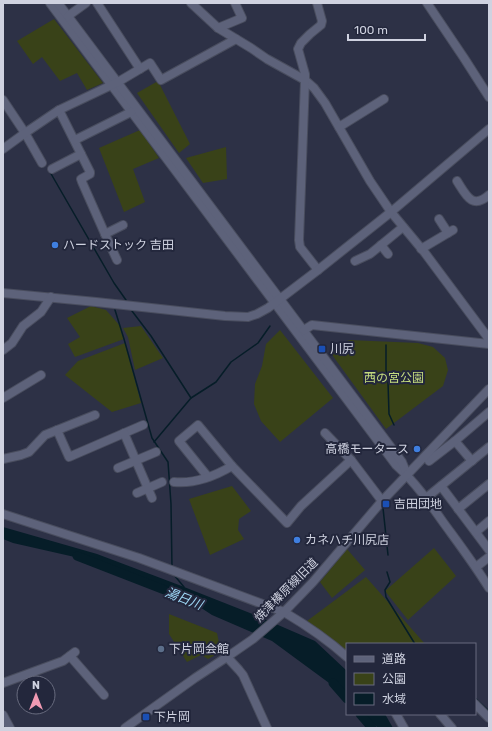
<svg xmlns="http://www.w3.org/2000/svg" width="492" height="731" font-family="Rubik,'Noto Sans JP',sans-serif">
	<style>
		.green { fill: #394218 }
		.water { fill: #061d28 }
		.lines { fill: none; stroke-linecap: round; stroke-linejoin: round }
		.stream { stroke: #061d28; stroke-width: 1.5 }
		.river { stroke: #061d28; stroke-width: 9 }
		.minor-casing { stroke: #494d5e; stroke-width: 10 }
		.minor { stroke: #5d627a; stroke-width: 8 }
		.shop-dot { fill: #3f7fe0; stroke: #23273c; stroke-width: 1.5 }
		.transit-dot { fill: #1a4fb4; stroke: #23273c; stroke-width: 1.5 }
		.service-dot { fill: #5c6f8a; stroke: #23273c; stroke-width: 1.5 }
		.labels { text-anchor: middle; stroke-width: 4; stroke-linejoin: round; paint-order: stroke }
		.poi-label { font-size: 12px; fill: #cfd2e0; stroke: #23273c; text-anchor: start }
		.park-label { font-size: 12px; fill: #c4db7e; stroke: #23273c }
		.street-label { font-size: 12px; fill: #cfd2e0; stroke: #23273c }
		.water-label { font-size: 13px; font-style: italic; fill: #9ed8f6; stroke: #23273c }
	</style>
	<rect width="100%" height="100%" fill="#2d3146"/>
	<g class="green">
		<path d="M 54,19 L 103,83 L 87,90 L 77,73 L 60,81 L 42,57 L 33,64 L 17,41 Z"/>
		<path d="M 158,81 L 190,144 L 179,153 L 137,93 Z"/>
		<path d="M 140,130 L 159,158 L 133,169 L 145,202 L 124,212 L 99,148 Z"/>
		<path d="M 226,147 L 227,179 L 203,183 L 186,158 Z"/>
		<path d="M 91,306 L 106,310 L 121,327 L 124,339 L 75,357 L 68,344 L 80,337 L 67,318 Z"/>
		<path d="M 141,326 L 163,358 L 135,370 L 128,337 L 123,328 Z"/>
		<path d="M 280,330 L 333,398 L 280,442 L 261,421 L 254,404 L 255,384 L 262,366 L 266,344 Z"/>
		<path d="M 349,340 L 418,343 L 433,347 L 445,358 L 448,370 L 443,386 L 386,429 L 330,352 Z"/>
		<path d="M 125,343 L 141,403 L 112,412 L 65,375 L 78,361 Z"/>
		<path d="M 232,486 L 251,511 L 239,519 L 238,530 L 244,539 L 210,555 L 189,499 Z"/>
		<path d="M 434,548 L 456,576 L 408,620 L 385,591 Z"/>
		<path d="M 347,549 L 365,570 L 332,598 L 320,582 Z"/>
		<path d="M 366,577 L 425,644 L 347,644 L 347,651 L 307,621 Z"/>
		<path d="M 169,614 L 217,633 L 221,652 L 208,659 L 201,655 L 187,662 L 169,634 Z"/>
	</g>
	<g class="water">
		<path d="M 3,527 L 97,554 L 179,585 L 255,615 L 315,641 L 347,671 L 347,698 L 340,691 L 272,641 L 212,615 L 186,598 L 110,565 L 13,543 L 3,539 Z"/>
		<path d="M 364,714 L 385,714 L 393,728 L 378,728 Z"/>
	</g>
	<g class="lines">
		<g class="stream">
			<path d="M 50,172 L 114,283 L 126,300"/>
			<path d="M 115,310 L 124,339 L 152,438 L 168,462 L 171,504 L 172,568"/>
			<path d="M 132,311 L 151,336 L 191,398"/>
			<path d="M 386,345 L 386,370 L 388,382 L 389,414 L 394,425"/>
			<path d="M 154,442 L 191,398 L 216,382 L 231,362 L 258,343 L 270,326"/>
			<path d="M 383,508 L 388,555"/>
			<path d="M 387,572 L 390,582 L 385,590 L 386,597 L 415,644"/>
			<path d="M 174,575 L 184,587"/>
			<path d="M 475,698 L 489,711"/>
		</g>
		<g class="river">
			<path d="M 77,556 L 198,603"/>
			<path d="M 333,683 L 347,699"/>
			<path d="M 360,714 L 372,728"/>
		</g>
		<g class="minor-casing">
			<g id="minor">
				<path d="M 50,3 L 396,465 C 415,482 429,502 443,522 C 459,544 475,565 489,588"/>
				<path d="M 58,3 L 402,462 L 406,472"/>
				<path d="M 97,3 L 140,69"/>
				<path d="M 191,3 L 218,28 L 251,48 L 267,59 L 305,80 L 314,88 L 325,103 L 370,181 L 391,212 L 425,253 L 486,335 L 489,341"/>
				<path d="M 317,3 L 322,21 L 321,25 L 310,34 L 301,43 L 298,49 L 305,74 L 305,80 L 299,240 L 300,247 L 318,270"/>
				<path d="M 427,3 L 464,58 L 489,97"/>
				<path d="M 68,16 L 86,3"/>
				<path d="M 218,28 L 242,18 L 235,3"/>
				<path d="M 3,100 L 25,133 L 42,163"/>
				<path d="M 59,110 L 90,172 L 90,174 L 81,179 L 82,182 L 105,234 L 117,260"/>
				<path d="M 339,127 L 384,99"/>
				<path d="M 75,140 L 131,112"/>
				<path d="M 3,149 L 25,133 L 59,110 L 118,82 L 150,63 L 161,80 L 236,39"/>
				<path d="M 52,169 L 81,154"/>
				<path d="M 457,181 C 466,195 472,210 489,195"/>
				<path d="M 439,219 L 448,233"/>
				<path d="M 105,234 L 123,225"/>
				<path d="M 381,245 L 388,254"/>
				<path d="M 421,249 L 453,230"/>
				<path d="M 355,261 L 370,254 L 403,227"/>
				<path d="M 3,293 L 96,302 L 225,316 L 248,317 L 257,314 L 268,308 L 318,270 L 391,212 L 489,129"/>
				<path d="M 304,330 L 312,325 L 489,344"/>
				<path d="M 3,350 L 12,343 L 23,326 L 41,312 L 51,297"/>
				<path d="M 3,398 L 41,375"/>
				<path d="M 57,430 L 69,457 L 143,425"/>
				<path d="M 124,433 L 152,498"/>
				<path d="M 325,433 L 351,460 L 382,501"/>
				<path d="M 455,441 L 472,461"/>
				<path d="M 3,459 L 21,455 L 29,452 L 45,435 L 95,415"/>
				<path d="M 429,461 L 455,441 L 489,412"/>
				<path d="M 118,468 L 156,452"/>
				<path d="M 208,477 L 179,441 L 198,425 L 232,466 L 287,523 L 301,506 L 351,460"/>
				<path d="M 174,482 C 194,484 215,476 232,466"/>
				<path d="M 441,486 L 489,550"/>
				<path d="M 137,493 L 162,482"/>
				<path d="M 426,498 L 489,447"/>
				<path d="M 458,509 L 489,484"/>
				<path d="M 3,514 L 139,558 L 284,612 C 306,625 328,640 347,657"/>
				<path d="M 476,532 L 489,521"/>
				<path d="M 476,567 L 489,557"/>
				<path d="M 70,656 L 104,695"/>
				<path d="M 227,657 L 239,670 L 243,675 L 267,728"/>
				<path d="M 3,683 L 63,661 L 75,652"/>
				<path d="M 475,704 L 489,718"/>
				<path d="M 396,714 L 404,728"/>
				<path d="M 440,714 L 452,728"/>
				<path d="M 3,715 L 10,728"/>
				<path d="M 125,728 L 195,678 L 227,657 L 253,639 L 284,612 L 313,582 L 382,501 L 489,389"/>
			</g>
		</g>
		<use href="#minor" class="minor"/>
	</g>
	<g class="shop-dot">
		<circle cx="55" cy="245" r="4"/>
		<circle cx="417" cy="449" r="4"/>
		<circle cx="297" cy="540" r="4"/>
	</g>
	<g class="transit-dot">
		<rect x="318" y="345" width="8" height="8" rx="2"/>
		<rect x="382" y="500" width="8" height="8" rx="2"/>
		<rect x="142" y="713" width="8" height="8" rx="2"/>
	</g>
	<circle class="service-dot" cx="161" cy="649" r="4"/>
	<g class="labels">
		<g class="poi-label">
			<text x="63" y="249">ハードストック 吉田</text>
			<text x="330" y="353">川尻</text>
			<text x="409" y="453" text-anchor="end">高橋モータース</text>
			<text x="394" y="508">吉田団地</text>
			<text x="305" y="544">カネハチ川尻店</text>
			<text x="169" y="653">下片岡会館</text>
			<text x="154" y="721">下片岡</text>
		</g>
		<g class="park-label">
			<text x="394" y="382">西の宮公園</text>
		</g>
		<g class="street-label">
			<text transform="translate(286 590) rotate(-45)" y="4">焼津榛原線旧道</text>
		</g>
		<g class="water-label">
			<text transform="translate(184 598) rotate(21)" y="5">湯日川</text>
		</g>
	</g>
	<rect width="492" height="731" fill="none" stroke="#cfd2e0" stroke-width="8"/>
	<rect x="346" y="643" width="130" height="72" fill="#23273c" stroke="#686b7e"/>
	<rect x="354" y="656" width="20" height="6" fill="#5d627a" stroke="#686b7e"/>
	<text x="382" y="663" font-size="12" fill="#cfd2e0">道路</text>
	<rect x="354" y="673" width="20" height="12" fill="#394218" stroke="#686b7e"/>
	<text x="382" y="683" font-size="12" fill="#cfd2e0">公園</text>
	<rect x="354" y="693" width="20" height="12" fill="#061d28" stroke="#686b7e"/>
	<text x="382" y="703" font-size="12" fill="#cfd2e0">水域</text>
	<g transform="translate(36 695)"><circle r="19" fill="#23273c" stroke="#686b7e"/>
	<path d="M0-3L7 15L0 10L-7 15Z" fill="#f19ab3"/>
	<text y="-6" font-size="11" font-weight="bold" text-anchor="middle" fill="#cfd2e0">N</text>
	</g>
	<path d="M348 34v6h77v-6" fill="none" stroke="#cfd2e0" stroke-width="2"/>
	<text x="354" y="34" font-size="12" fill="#cfd2e0" stroke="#23273c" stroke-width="3" paint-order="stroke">100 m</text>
</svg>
